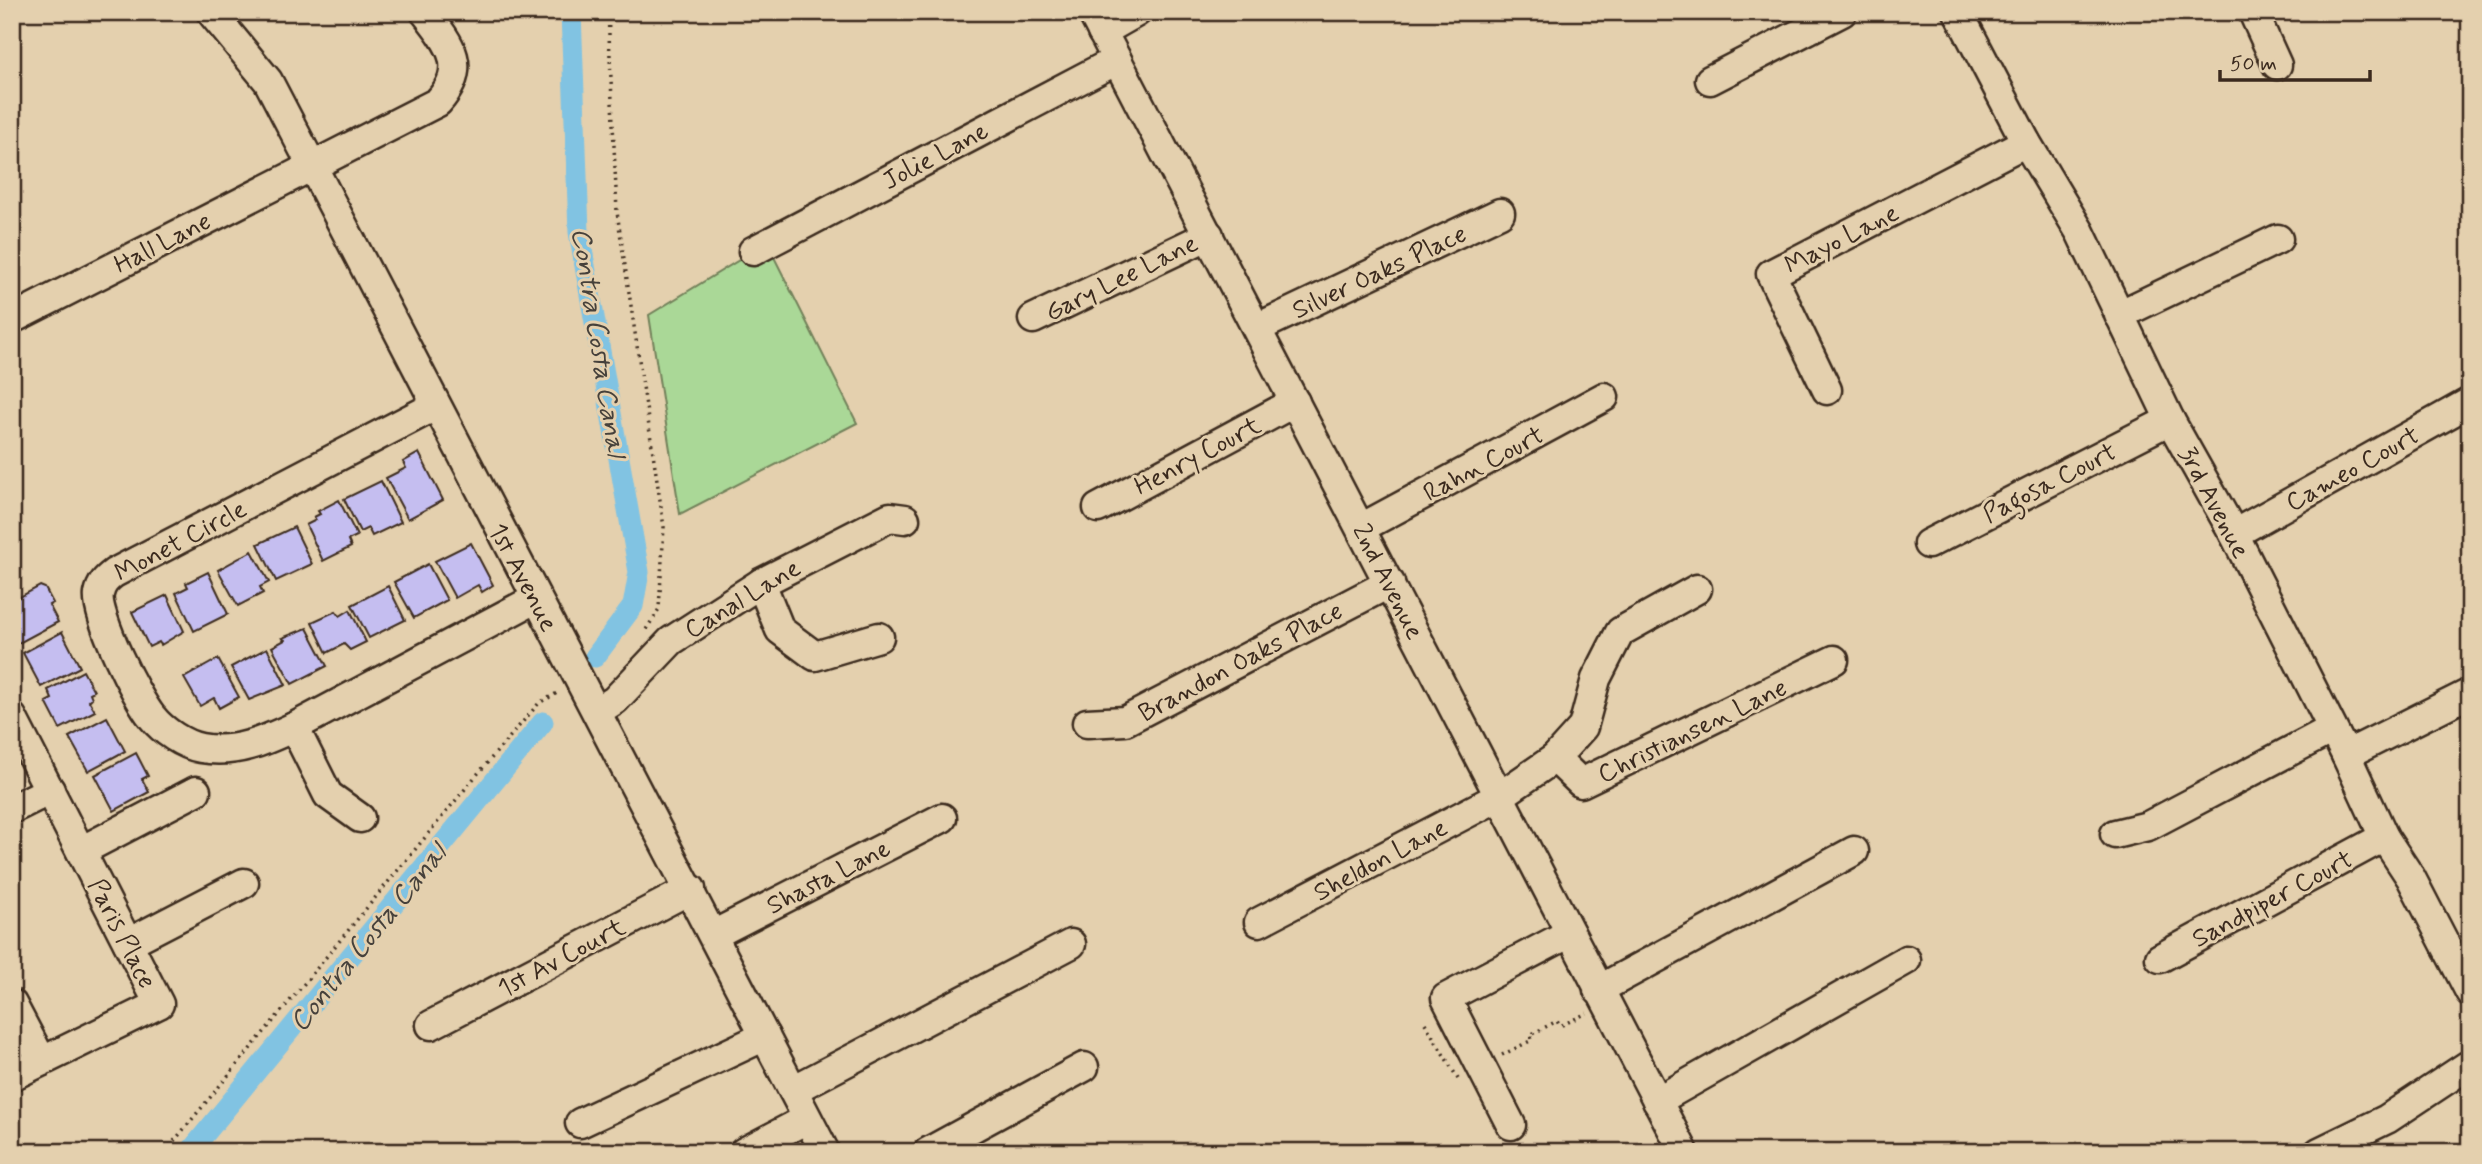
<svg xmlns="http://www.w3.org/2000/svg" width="2482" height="1164" font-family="Mynerve,sans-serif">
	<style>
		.grass { fill: #aad897; stroke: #72815a; stroke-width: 2 }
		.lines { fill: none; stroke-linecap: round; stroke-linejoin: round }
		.canal { stroke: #81c3e2; stroke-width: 21 }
		.building { fill: #c5bef0; stroke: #3b2a1e; stroke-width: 2 }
		.minor-casing { stroke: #3b2a1e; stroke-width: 33 }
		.path { stroke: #3b2a1e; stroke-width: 3.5; stroke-dasharray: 2 5; stroke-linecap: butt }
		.minor { stroke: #e4d0ae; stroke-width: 28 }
		.labels { text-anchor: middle; stroke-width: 6; stroke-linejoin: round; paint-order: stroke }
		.street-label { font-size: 26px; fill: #3b2a1e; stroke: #e4d0ae }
		.water-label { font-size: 28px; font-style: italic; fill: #46413b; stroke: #e4d0ae }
	</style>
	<rect width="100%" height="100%" fill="#e4d0ae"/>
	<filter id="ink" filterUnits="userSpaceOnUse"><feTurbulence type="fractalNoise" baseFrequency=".0143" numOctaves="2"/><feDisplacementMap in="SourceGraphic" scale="14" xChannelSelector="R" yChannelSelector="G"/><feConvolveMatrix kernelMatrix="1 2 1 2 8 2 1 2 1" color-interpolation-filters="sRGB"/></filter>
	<g filter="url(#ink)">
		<path class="grass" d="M 767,243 L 857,423 L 680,514 L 649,315 Z"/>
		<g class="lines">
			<g class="canal">
				<path d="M 571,12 L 579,232 L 639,572 L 633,606 L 595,657"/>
				<path d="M 190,1152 L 543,722"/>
			</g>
		</g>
		<g class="building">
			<path d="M 419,453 L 443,500 L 408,519 L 386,478 L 406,468 L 403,462 Z"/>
			<path d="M 381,481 L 401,522 L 372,536 L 368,528 L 360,532 L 344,499 Z"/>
			<path d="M 339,500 L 357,536 L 348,540 L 351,547 L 323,561 L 306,525 L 316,520 L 314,517 L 320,514 L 318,511 Z"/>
			<path d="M 294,527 L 312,564 L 276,581 L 258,544 Z"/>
			<path d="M 471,543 L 493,585 L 482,592 L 478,585 L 455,598 L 435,561 Z"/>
			<path d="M 252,551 L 269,582 L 260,587 L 263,593 L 238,606 L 218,570 Z"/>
			<path d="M 428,564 L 447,600 L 414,618 L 394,582 Z"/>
			<path d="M 208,572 L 228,614 L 194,631 L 176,593 L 188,587 L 186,583 Z"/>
			<path d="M 40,586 L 45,588 L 53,603 L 49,605 L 58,622 L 19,643 L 12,633 L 12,601 Z"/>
			<path d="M 388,586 L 405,620 L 369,638 L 352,605 Z"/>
			<path d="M 167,595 L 184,631 L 161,645 L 159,642 L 149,647 L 132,612 Z"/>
			<path d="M 350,610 L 366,642 L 350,650 L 344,644 L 327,653 L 312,622 L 336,611 L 340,616 Z"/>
			<path d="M 307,628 L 327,666 L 292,684 L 272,647 L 285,640 L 282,638 Z"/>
			<path d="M 62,632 L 80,667 L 41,687 L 23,653 Z"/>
			<path d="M 267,648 L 286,685 L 249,700 L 231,667 Z"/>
			<path d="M 218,659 L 239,697 L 219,708 L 214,698 L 200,706 L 184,678 Z"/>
			<path d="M 83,671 L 94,691 L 90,693 L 92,698 L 89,701 L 95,711 L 60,729 L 46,702 L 52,699 L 48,690 Z"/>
			<path d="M 107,717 L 125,751 L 88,771 L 69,737 Z"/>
			<path d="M 136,753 L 148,776 L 142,779 L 149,792 L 114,811 L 95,775 Z"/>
		</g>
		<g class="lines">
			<g class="minor-casing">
				<g id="minor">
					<path d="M 211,12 L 268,81 L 825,1152"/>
					<path d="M 1092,12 L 1684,1152"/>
					<path d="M 1958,12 L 2026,142 L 2080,232 L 2170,420 L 2234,534 L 2346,755 L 2384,837 L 2411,878 L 2470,992"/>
					<path d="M 2253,12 L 2277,65"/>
					<path d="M 1102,32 L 1137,12"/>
					<path d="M 1710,80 L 1842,12"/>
					<path d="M 753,251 L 1117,60"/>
					<path d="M 2119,315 L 2278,239"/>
					<path d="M 12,319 L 438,102 C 469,67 451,45 425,12"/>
					<path d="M 1033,319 L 1209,235"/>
					<path d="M 1257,328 L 1500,213"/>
					<path d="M 1827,390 L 1771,274 L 2026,142"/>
					<path d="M 435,406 L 114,573 C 106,579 101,584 99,594 C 95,615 137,699 152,717 C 163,731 184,745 201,748 C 236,754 264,741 294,727 L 535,599"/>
					<path d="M 1098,508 L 1295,402"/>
					<path d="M 1361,528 L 1604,397"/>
					<path d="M 2234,534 L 2470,402"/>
					<path d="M 1928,544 L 2170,420"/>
					<path d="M 761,583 L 780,630 L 815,656 L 879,637"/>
					<path d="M 598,711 L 615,700 L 671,641 L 761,583 L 890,517 L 905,519"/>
					<path d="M 12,717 L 159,1004 L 12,1076"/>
					<path d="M 1087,723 L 1125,721 L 1390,583"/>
					<path d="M 294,727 L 328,795 L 360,818"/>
					<path d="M 2346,755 L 2470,693"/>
					<path d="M 1555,758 L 1581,783 L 1834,660"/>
					<path d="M 12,809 L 50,790"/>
					<path d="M 2115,834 L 2148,826 L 2332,729"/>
					<path d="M 81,851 L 196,791"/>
					<path d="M 1259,922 L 1500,796 L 1555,758 L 1583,727 L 1596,679 L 1620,632 L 1697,589"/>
					<path d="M 713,935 L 942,818"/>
					<path d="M 128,943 L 244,883"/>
					<path d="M 2160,958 L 2384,837"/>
					<path d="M 1598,990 L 1854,851"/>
					<path d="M 12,1004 L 42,1061"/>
					<path d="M 431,1025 L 691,889"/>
					<path d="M 793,1090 L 1071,944"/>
					<path d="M 1657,1101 L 1906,960"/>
					<path d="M 580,1123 L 765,1036"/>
					<path d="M 1511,1125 L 1446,998 L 1570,933"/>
					<path d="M 744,1152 L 807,1119"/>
					<path d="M 928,1152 L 1084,1067"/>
					<path d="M 2319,1152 L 2387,1119 L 2470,1064"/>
				</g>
			</g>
			<g class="path">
				<path d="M 608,12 L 617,212 L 664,527 L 659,609 L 644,633"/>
				<path d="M 1425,1023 L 1458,1079 L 1462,1077"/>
				<path d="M 1502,1055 L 1532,1040 L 1530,1035 L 1557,1021 L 1560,1026 L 1587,1013"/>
				<path d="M 165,1152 L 475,777 L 539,703 L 559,692"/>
			</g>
			<use href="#minor" class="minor"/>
		</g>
	</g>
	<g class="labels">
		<g class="street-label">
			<text transform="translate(935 155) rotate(-28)" y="9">Jolie Lane</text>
			<text transform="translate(1841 238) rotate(-27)" y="9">Mayo Lane</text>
			<text transform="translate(162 242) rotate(-27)" y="9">Hall Lane</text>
			<text transform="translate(1379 271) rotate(-25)" y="9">Silver Oaks Place</text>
			<text transform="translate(1121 277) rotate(-26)" y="9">Gary Lee Lane</text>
			<text transform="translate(1197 455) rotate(-28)" y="9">Henry Court</text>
			<text transform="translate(1483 463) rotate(-28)" y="9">Rahn Court</text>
			<text transform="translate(2352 468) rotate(-29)" y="9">Cameo Court</text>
			<text transform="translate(2049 482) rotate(-27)" y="9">Pagosa Court</text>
			<text transform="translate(2215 502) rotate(62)" y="9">3rd Avenue</text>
			<text transform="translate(180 540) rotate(-28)" y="9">Monet Circle</text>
			<text transform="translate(524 577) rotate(62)" y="9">1st Avenue</text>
			<text transform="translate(1389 581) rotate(63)" y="9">2nd Avenue</text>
			<text transform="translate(742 598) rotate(-31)" y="9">Canal Lane</text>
			<text transform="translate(1240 661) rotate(-28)" y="9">Brandon Oaks Place</text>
			<text transform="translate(1692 730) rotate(-26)" y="9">Christiansen Lane</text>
			<text transform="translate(1380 859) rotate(-28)" y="9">Sheldon Lane</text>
			<text transform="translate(828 876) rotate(-27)" y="9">Shasta Lane</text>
			<text transform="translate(2272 898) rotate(-28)" y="9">Sandpiper Court</text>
			<text transform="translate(123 933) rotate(63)" y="9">Paris Place</text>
			<text transform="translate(561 957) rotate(-28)" y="9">1st Av Court</text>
		</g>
		<g class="water-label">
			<text transform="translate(600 342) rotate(81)" y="10">Contra Costa Canal</text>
			<text transform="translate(367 937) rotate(-51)" y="10">Contra Costa Canal</text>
		</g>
	</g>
	<rect width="2482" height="1164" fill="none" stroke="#e4d0ae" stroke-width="42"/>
	<rect x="21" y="21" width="2440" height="1122" fill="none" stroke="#3b2a1e" stroke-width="2.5" filter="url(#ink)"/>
	<path d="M2220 70v10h150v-10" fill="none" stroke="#3b2a1e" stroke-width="3.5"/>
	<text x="2230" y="70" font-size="21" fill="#3b2a1e" stroke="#e4d0ae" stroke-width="5" paint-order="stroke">50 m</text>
</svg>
